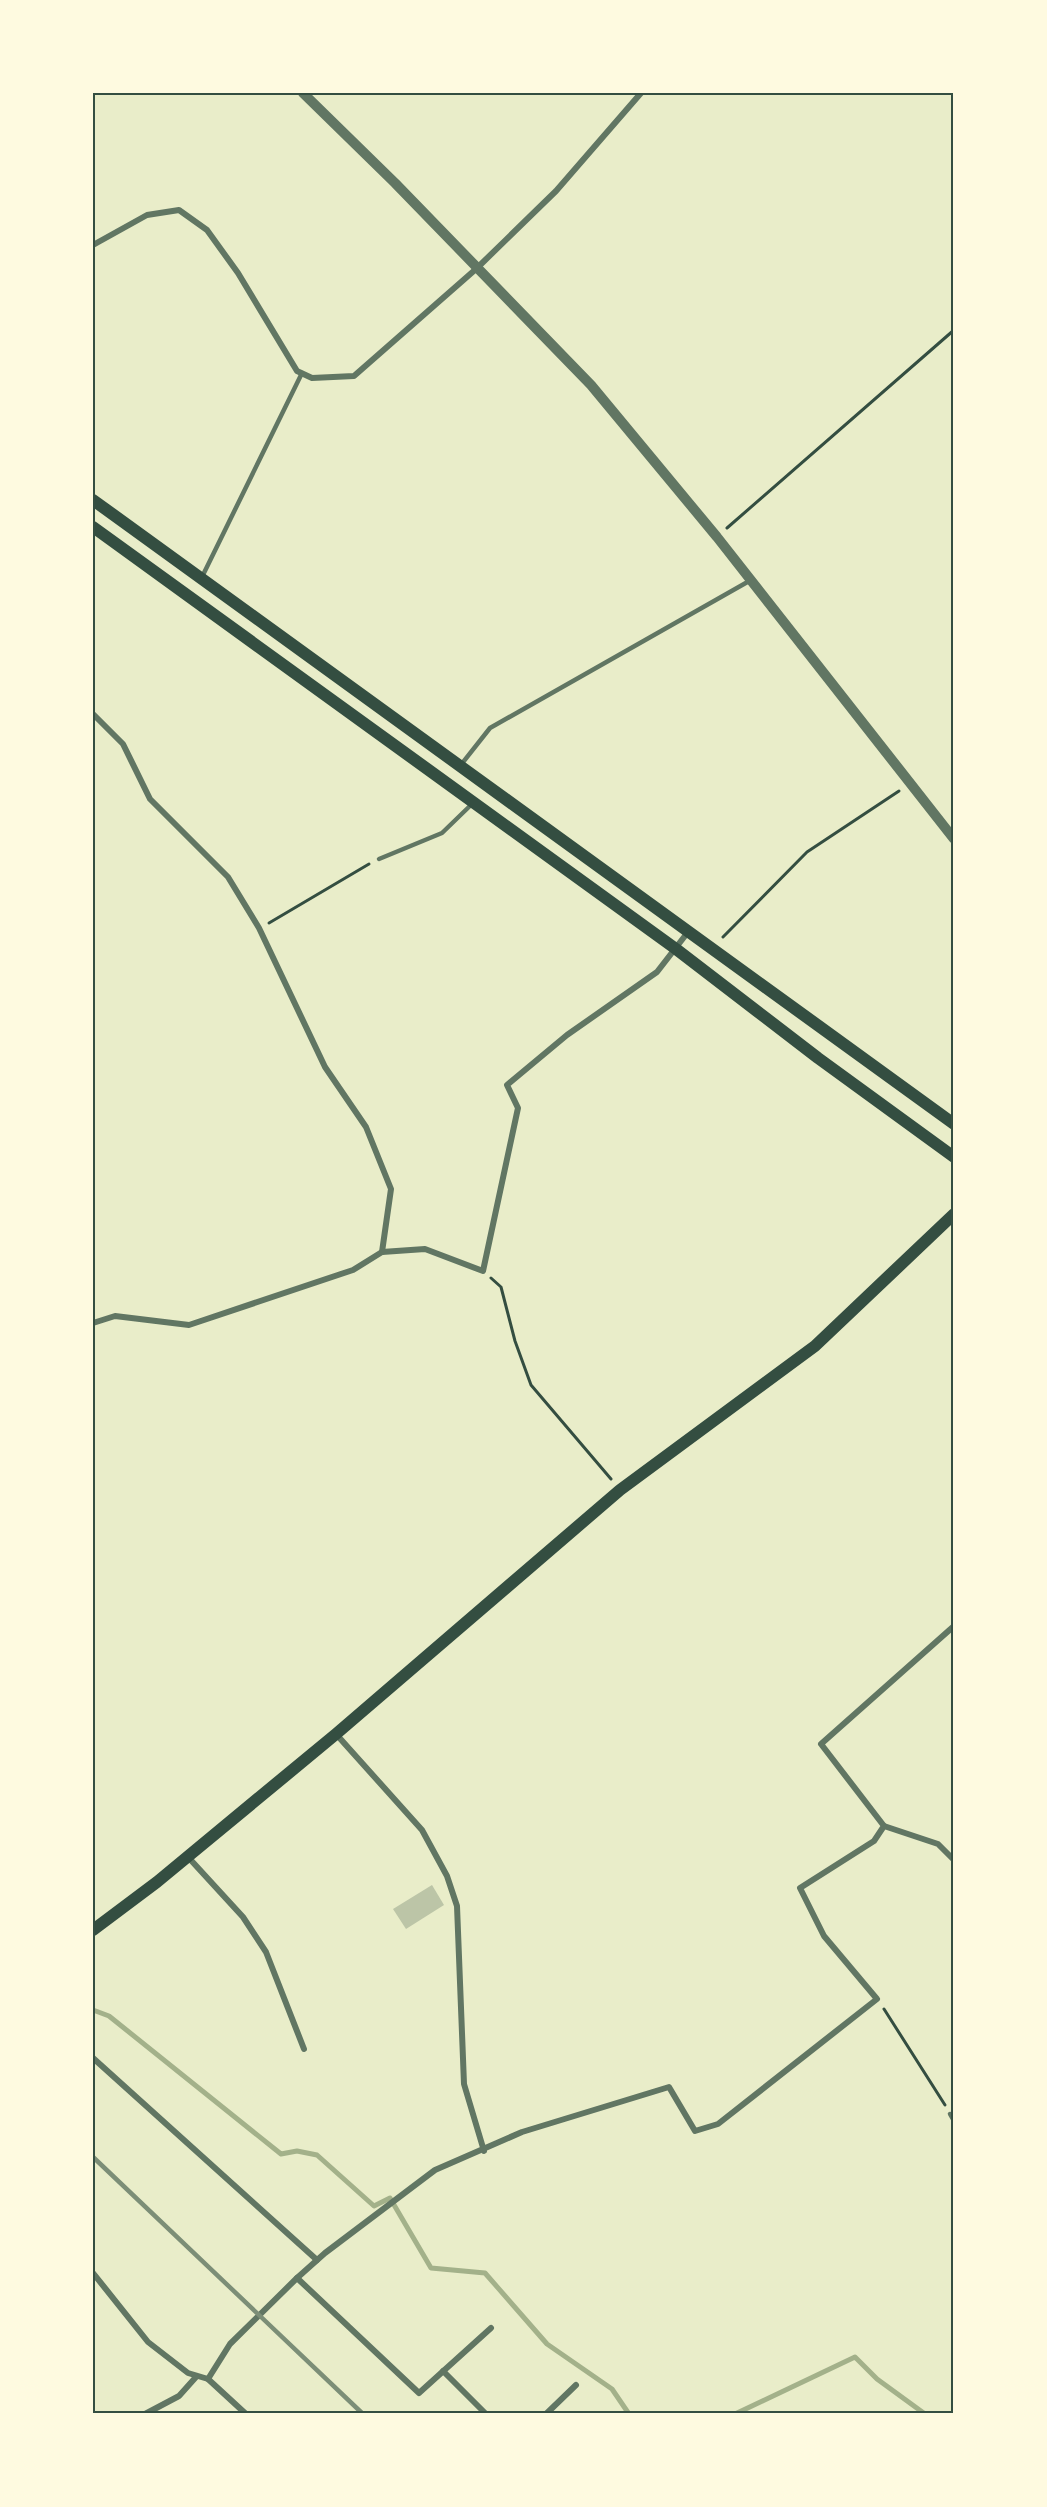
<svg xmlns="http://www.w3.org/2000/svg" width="1047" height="2507" font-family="'Libre Baskerville',serif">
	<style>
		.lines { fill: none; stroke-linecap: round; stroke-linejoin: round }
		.stream { stroke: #a3b18a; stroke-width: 5 }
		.building { fill: #bcc5a7 }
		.path { stroke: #344e41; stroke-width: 3 }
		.service { stroke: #617663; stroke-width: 4.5 }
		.minor { stroke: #617663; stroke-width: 6 }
		.tertiary { stroke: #617663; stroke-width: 10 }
		.secondary { stroke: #344e41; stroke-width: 12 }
		.rail { stroke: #7c8e77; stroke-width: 4.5 }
		.neatline { fill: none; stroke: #344e41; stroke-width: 2 }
	</style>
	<rect width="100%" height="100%" fill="#e9edc9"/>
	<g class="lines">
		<g class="stream">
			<path d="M 93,2010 L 109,2016 L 281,2154 L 297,2151 L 317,2155 L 374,2206 L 390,2198 L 431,2268 L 485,2273 L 547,2344 L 612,2389 L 629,2414"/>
			<path d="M 735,2414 L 855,2357 L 877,2379 L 925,2414"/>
		</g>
	</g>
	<path class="building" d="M 432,1885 L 444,1905 L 406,1929 L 393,1909 Z"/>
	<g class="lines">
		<g class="path">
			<path d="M 727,528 L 954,330"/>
			<path d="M 269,923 L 369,864"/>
			<path d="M 723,937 L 807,852 L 899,791"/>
			<path d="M 491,1278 L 501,1287 L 515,1341 L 531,1385 L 611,1479"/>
			<path d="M 884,2009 L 945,2105"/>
		</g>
		<g class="service">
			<path d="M 202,577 L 302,373"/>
			<path d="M 460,766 L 490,728 L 751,580"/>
			<path d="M 379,859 L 442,833 L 473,803"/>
			<path d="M 950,2114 L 954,2121"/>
		</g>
		<g class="minor">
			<path d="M 93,245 L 147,215 L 179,210 L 207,230 L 238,273 L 297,371 L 312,378 L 354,376 L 476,269 L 556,191 L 641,93"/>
			<path d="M 93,714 L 123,744 L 150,799 L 228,877 L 259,928 L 325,1067 L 366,1127 L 391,1189 L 382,1252"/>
			<path d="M 93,1323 L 115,1316 L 189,1325 L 353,1270 L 382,1252 L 425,1249 L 483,1271 L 518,1108 L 507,1085 L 567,1035 L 657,972 L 688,932"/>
			<path d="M 336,1734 L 422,1830 L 447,1876 L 457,1906 L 464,2084 L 484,2151"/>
			<path d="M 884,1826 L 938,1844 L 954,1860"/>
			<path d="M 188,1857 L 243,1917 L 266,1952 L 304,2049"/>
			<path d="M 93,2058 L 317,2260"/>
			<path d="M 93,2273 L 148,2342 L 188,2373 L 208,2379 L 246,2414"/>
			<path d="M 297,2278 L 419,2393 L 491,2328"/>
			<path d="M 443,2371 L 486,2414"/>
			<path d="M 208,2379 L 230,2344 L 297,2278 L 325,2253 L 435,2170 L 522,2132 L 669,2087 L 695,2131 L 718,2124 L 877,1999 L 824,1936 L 800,1888 L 874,1841 L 884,1826 L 821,1744 L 954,1626"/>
			<path d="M 145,2414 L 179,2396 L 196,2377"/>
			<path d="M 546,2414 L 576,2385"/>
		</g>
		<path class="tertiary" d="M 303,93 L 395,183 L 591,385 L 717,537 L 954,839"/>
		<g class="secondary">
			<path d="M 93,500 L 954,1124"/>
			<path d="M 93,527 L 676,949 L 818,1058 L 954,1157"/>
			<path d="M 93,1930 L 157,1882 L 336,1734 L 620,1490 L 815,1346 L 954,1214"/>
		</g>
		<path class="rail" d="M 93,2157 L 363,2414"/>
	</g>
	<rect width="1047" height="2507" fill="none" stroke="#fefae0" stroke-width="189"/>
	<rect x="94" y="94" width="858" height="2318" class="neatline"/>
</svg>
